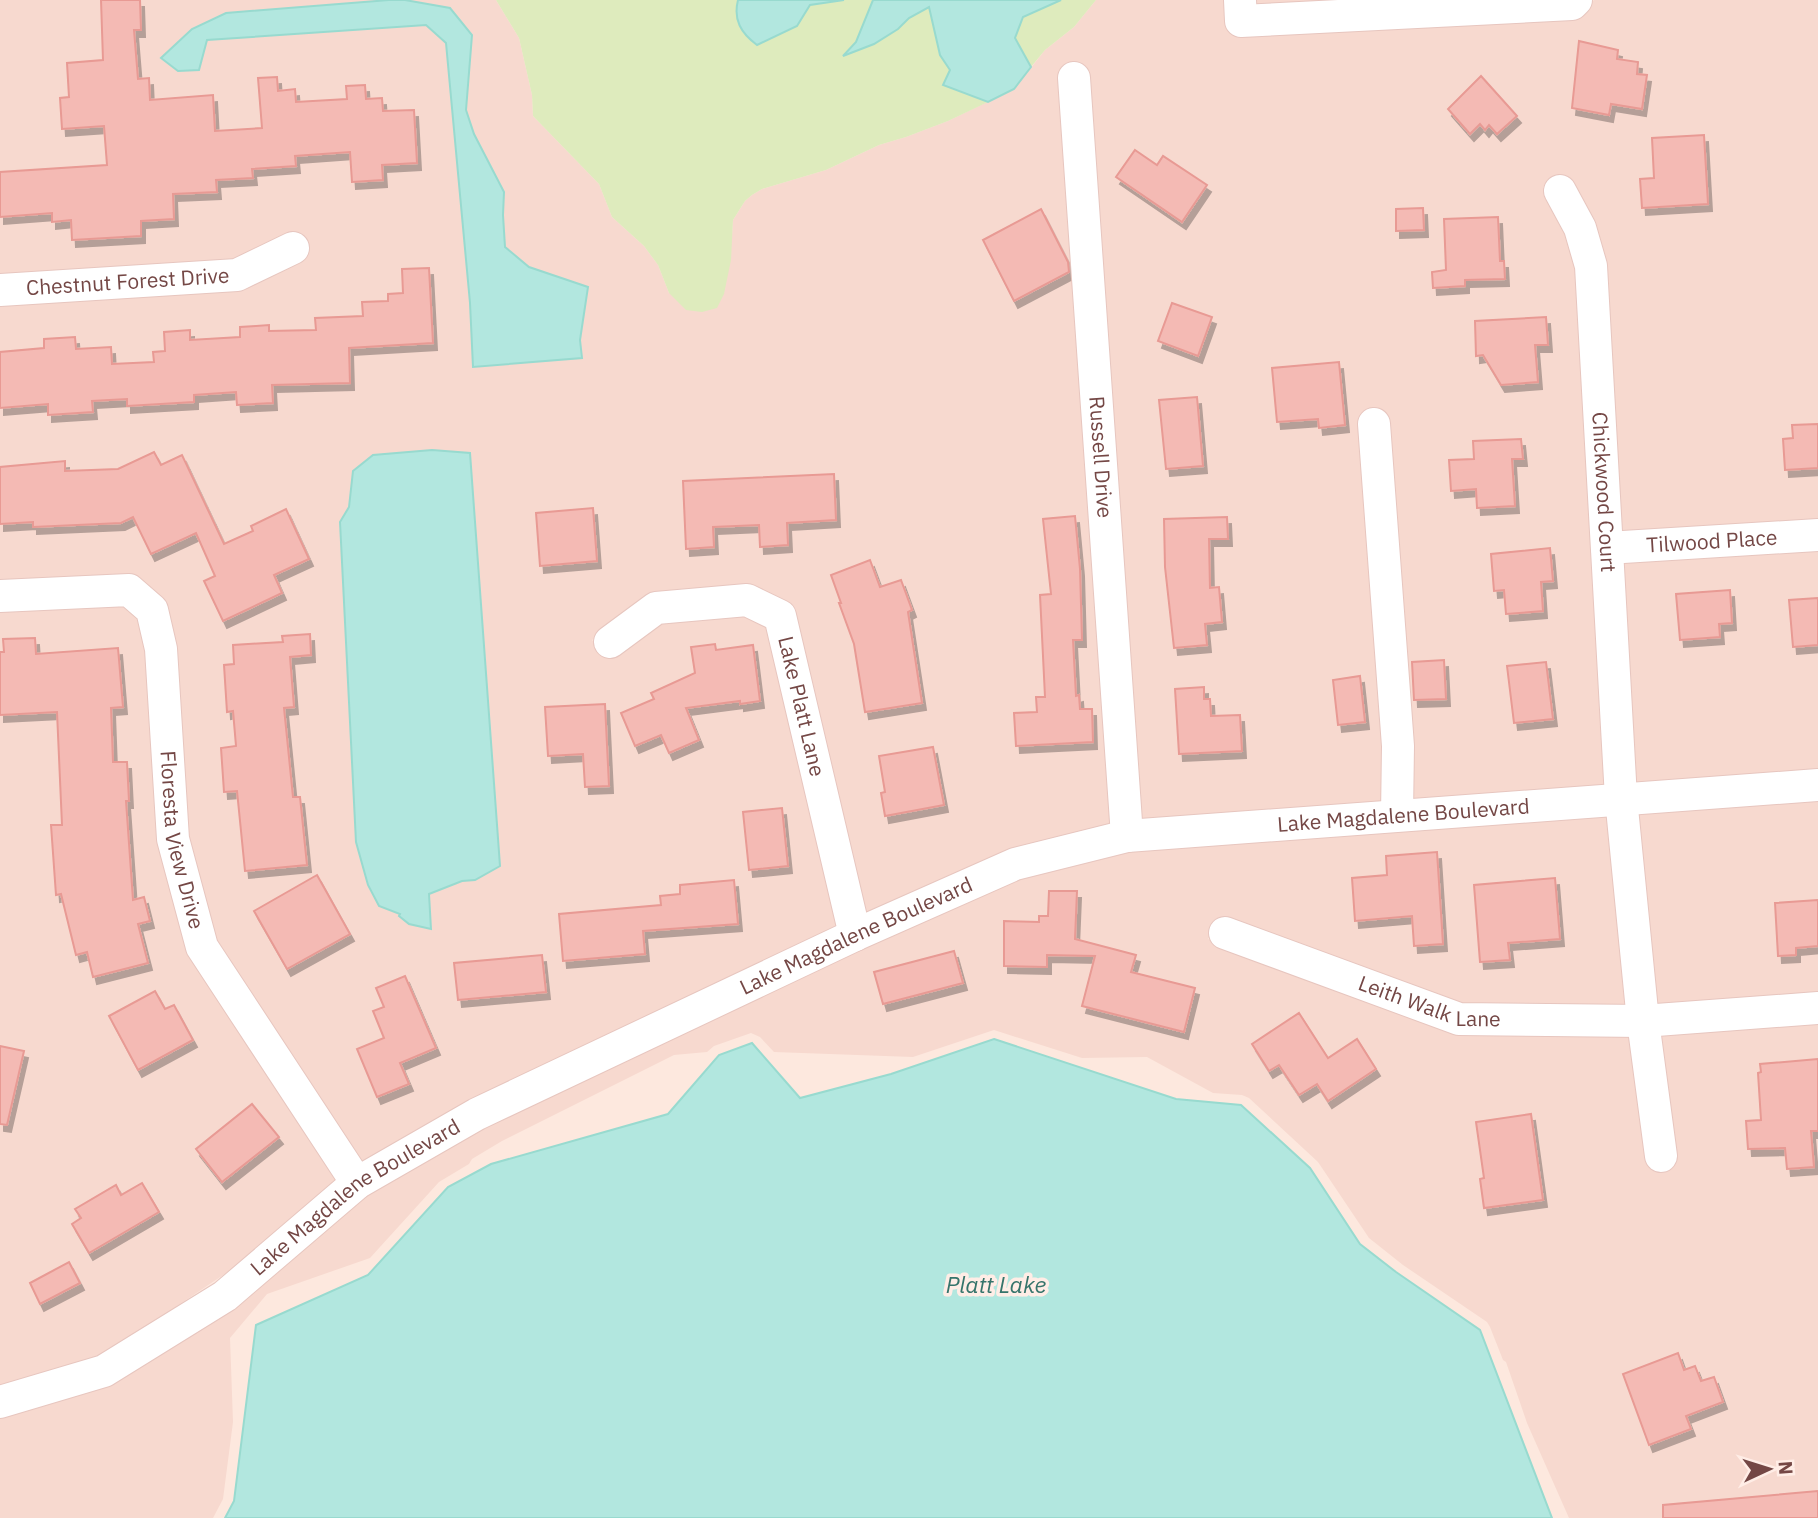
<svg xmlns="http://www.w3.org/2000/svg" width="1818" height="1518" font-family="'IBM Plex Sans',sans-serif">
	<style>
		.residential { fill: #f7d9cf; fill-rule: evenodd }
		.green { fill: #deebbd }
		.water { fill: #b2e7df; stroke: #98dacf; stroke-width: 2 }
		.building { fill: #f4bab4; stroke: #e89a94; stroke-width: 2; filter: url(#shadow) }
		.lines { fill: none; stroke-linecap: round; stroke-linejoin: round }
		.minor-casing { stroke: #e7c6bf; stroke-width: 34 }
		.minor { stroke: #fff; stroke-width: 32 }
		.labels { text-anchor: middle; stroke-width: 7; stroke-linejoin: round; paint-order: stroke }
		.street-label { font-size: 21px; fill: #744745; stroke: #ffede6 }
		.water-label { font-size: 23px; font-style: italic; fill: #36746b; stroke: #ffede6 }
	</style>
	<defs>
		<filter id="shadow"><feDropShadow dx="4" dy="7" stdDeviation="0" flood-color="#0004"/></filter>
	</defs>
	<rect width="100%" height="100%" fill="#fde8de"/>
	<g class="residential">
		<path d="M 0,0 L 389,0 L 226,13 L 162,58 L 179,71 L 207,40 L 426,25 L 446,43 L 470,303 L 473,367 L 581,358 L 580,341 L 588,287 L 529,267 L 505,247 L 503,215 L 504,192 L 474,134 L 466,110 L 472,35 L 450,8 L 405,0 L 496,0 L 519,38 L 532,95 L 533,116 L 599,184 L 612,217 L 644,246 L 658,265 L 669,293 L 732,236 L 733,220 L 745,201 L 752,195 L 762,189 L 826,170 L 879,145 L 906,137 L 948,121 L 1014,89 L 1045,50 L 1074,27 L 1096,0 L 1228,0 L 1229,21 L 1581,12 L 1594,0 L 1818,0 L 1818,523 L 1619,536 L 1592,223 L 1565,176 L 1543,187 L 1568,232 L 1578,268 L 1608,788 L 1138,823 L 1086,66 L 1061,68 L 1113,827 L 863,919 L 793,614 L 648,599 L 592,640 L 608,657 L 661,619 L 744,612 L 769,624 L 840,929 L 361,1167 L 214,943 L 185,837 L 165,608 L 0,585 ZM 353,471 L 475,880 L 462,881 L 429,894 L 431,929 L 400,914 L 356,842 L 340,522 L 349,507 Z"/>
		<path d="M 1253,0 L 1434,0 L 1254,9 Z"/>
		<path d="M 1818,546 L 1818,773 L 1633,786 L 1620,559 Z"/>
		<path d="M 124,602 L 141,616 L 149,650 L 160,840 L 341,1181 L 262,1249 L 95,1361 L 0,1391 L 0,607 Z"/>
		<path d="M 1818,796 L 1818,997 L 1655,1009 L 1635,808 Z"/>
		<path d="M 1610,810 L 1630,1010 L 1462,1008 L 1218,919 L 1208,939 L 1454,1029 L 1632,1032 L 1651,1168 L 1675,1165 L 1657,1031 L 1818,1019 L 1818,1518 L 1569,1518 L 1527,1423 L 1506,1362 L 1503,1360 L 1490,1327 L 1487,1322 L 1403,1265 L 1369,1238 L 1318,1162 L 1249,1098 L 1242,1095 L 1213,1093 L 1147,1057 L 1082,1058 L 994,1030 L 913,1057 L 774,1052 L 760,1037 L 751,1033 L 714,1046 L 707,1052 L 674,1055 L 502,1141 L 472,1159 L 469,1164 L 439,1182 L 370,1258 L 267,1294 L 230,1338 L 233,1422 L 223,1499 L 213,1518 L 0,1518 L 0,1414 L 28,1406 L 364,1192 L 483,1123 L 1019,875 L 1129,847 Z"/>
	</g>
	<g class="green">
		<path d="M 496,0 L 738,0 C 734,21 741,32 757,45 L 797,26 L 810,5 L 844,0 L 873,0 L 856,42 L 844,55 L 898,29 L 909,18 L 929,7 L 940,55 L 950,70 L 944,85 L 988,102 L 948,121 L 906,137 L 879,145 L 826,170 L 762,189 L 752,195 L 745,201 L 733,220 L 731,260 L 724,294 L 717,308 L 702,312 L 686,310 L 669,293 L 658,265 L 644,246 L 612,217 L 599,184 L 533,116 L 532,95 L 519,38 Z"/>
		<path d="M 1061,0 L 1096,0 L 1074,27 L 1045,50 L 1031,67 L 1015,38 L 1023,17 Z"/>
	</g>
	<g class="water">
		<path d="M 389,0 L 405,0 L 450,8 L 472,35 L 466,110 L 474,134 L 504,192 L 503,215 L 505,247 L 529,267 L 588,287 L 580,340 L 582,358 L 473,367 L 470,303 L 446,43 L 426,25 L 207,40 L 199,70 L 178,71 L 161,58 L 192,29 L 226,13 Z"/>
		<path d="M 738,0 L 844,0 L 810,5 L 797,26 L 757,45 C 741,33 733,20 738,0 Z"/>
		<path d="M 873,0 L 1061,0 L 1023,17 L 1015,38 L 1031,67 L 1014,89 L 988,102 L 943,85 L 950,70 L 940,55 L 929,7 L 909,18 L 898,29 L 874,44 L 843,56 L 856,42 Z"/>
		<path d="M 432,450 L 470,453 L 500,866 L 475,880 L 462,881 L 429,894 L 431,929 L 409,924 L 399,916 L 400,914 L 379,906 L 368,885 L 356,842 L 340,522 L 349,507 L 353,471 L 373,455 Z"/>
		<path d="M 994,1039 L 1176,1099 L 1241,1105 L 1310,1168 L 1360,1244 L 1396,1272 L 1480,1330 L 1552,1518 L 225,1518 L 234,1501 L 256,1325 L 368,1275 L 448,1187 L 491,1164 L 668,1114 L 719,1055 L 752,1043 L 800,1098 L 891,1074 Z"/>
	</g>
	<g class="building">
		<path d="M 101,0 L 140,0 L 141,30 L 134,30 L 138,79 L 149,78 L 150,100 L 213,95 L 215,131 L 262,128 L 258,78 L 277,77 L 278,91 L 295,89 L 296,102 L 347,99 L 346,86 L 365,85 L 366,99 L 382,98 L 383,111 L 414,110 L 417,163 L 382,165 L 383,180 L 352,182 L 350,152 L 295,156 L 296,166 L 252,169 L 253,178 L 216,180 L 217,192 L 173,194 L 174,219 L 141,221 L 141,236 L 72,240 L 71,220 L 52,222 L 52,213 L 0,217 L 0,172 L 107,165 L 104,126 L 62,129 L 60,98 L 69,97 L 67,63 L 103,60 Z"/>
		<path d="M 1579,41 L 1618,50 L 1617,59 L 1638,62 L 1637,74 L 1647,75 L 1642,109 L 1611,104 L 1609,115 L 1572,108 Z"/>
		<path d="M 1481,76 L 1517,116 L 1497,134 L 1489,125 L 1485,130 L 1480,124 L 1470,134 L 1448,109 Z"/>
		<path d="M 1704,135 L 1708,204 L 1642,208 L 1640,179 L 1654,178 L 1652,138 Z"/>
		<path d="M 1135,150 L 1157,165 L 1163,156 L 1207,185 L 1182,222 L 1116,177 Z"/>
		<path d="M 1423,208 L 1424,230 L 1396,231 L 1396,209 Z"/>
		<path d="M 1041,209 L 1068,262 L 1069,272 L 1014,301 L 983,240 Z"/>
		<path d="M 1498,217 L 1500,261 L 1504,261 L 1505,279 L 1465,280 L 1465,286 L 1433,288 L 1432,272 L 1446,270 L 1444,219 Z"/>
		<path d="M 429,268 L 433,343 L 349,348 L 350,383 L 272,385 L 273,403 L 237,405 L 236,392 L 194,395 L 194,402 L 127,406 L 127,399 L 92,401 L 93,412 L 48,415 L 48,404 L 0,408 L 0,352 L 44,348 L 44,339 L 75,337 L 76,349 L 111,347 L 112,364 L 154,362 L 153,352 L 165,351 L 164,332 L 190,330 L 190,340 L 240,337 L 240,327 L 269,325 L 269,331 L 316,330 L 315,318 L 363,316 L 362,302 L 388,301 L 388,294 L 403,293 L 402,269 Z"/>
		<path d="M 1172,303 L 1212,317 L 1198,356 L 1158,341 Z"/>
		<path d="M 1546,317 L 1548,345 L 1535,345 L 1538,382 L 1501,385 L 1483,355 L 1476,356 L 1475,321 Z"/>
		<path d="M 1339,362 L 1345,425 L 1319,428 L 1318,419 L 1277,422 L 1272,368 Z"/>
		<path d="M 1197,397 L 1203,466 L 1166,469 L 1159,400 Z"/>
		<path d="M 1818,424 L 1818,468 L 1785,470 L 1783,439 L 1793,438 L 1792,425 Z"/>
		<path d="M 1521,439 L 1523,459 L 1512,459 L 1515,506 L 1477,508 L 1476,489 L 1451,491 L 1449,460 L 1474,459 L 1473,441 Z"/>
		<path d="M 154,452 L 161,465 L 182,455 L 224,544 L 253,531 L 251,526 L 286,509 L 309,559 L 274,575 L 282,593 L 223,621 L 204,581 L 215,576 L 196,533 L 151,554 L 133,517 L 121,523 L 33,527 L 33,522 L 0,524 L 0,467 L 65,461 L 65,471 L 118,469 Z"/>
		<path d="M 834,474 L 836,520 L 787,523 L 788,545 L 760,547 L 759,525 L 713,527 L 714,547 L 686,549 L 683,481 Z"/>
		<path d="M 593,508 L 597,561 L 540,566 L 536,513 Z"/>
		<path d="M 1075,516 L 1080,569 L 1082,640 L 1073,640 L 1076,696 L 1079,695 L 1080,709 L 1092,709 L 1093,742 L 1016,746 L 1014,713 L 1037,712 L 1036,697 L 1045,697 L 1040,595 L 1051,594 L 1043,519 Z"/>
		<path d="M 1227,517 L 1228,539 L 1209,539 L 1210,588 L 1219,587 L 1222,622 L 1205,624 L 1207,645 L 1174,648 L 1165,567 L 1164,519 Z"/>
		<path d="M 1550,548 L 1553,581 L 1541,582 L 1543,611 L 1506,614 L 1504,590 L 1494,591 L 1491,554 Z"/>
		<path d="M 870,560 L 880,587 L 901,580 L 912,610 L 908,612 L 922,703 L 865,712 L 854,644 L 839,603 L 841,603 L 831,575 Z"/>
		<path d="M 1730,590 L 1732,623 L 1719,624 L 1720,637 L 1680,640 L 1676,594 Z"/>
		<path d="M 1818,598 L 1818,645 L 1793,647 L 1789,600 Z"/>
		<path d="M 310,634 L 311,655 L 290,657 L 294,707 L 284,708 L 293,797 L 300,797 L 307,865 L 245,871 L 237,791 L 224,792 L 221,748 L 236,746 L 233,711 L 227,712 L 224,665 L 234,664 L 233,645 L 283,642 L 282,636 Z"/>
		<path d="M 35,638 L 36,654 L 118,648 L 123,707 L 111,708 L 113,762 L 127,762 L 129,801 L 126,801 L 133,900 L 144,897 L 150,921 L 138,924 L 148,963 L 93,977 L 87,952 L 76,955 L 61,894 L 56,895 L 51,825 L 62,825 L 57,712 L 0,715 L 0,652 L 4,652 L 3,639 Z"/>
		<path d="M 715,644 L 716,650 L 753,645 L 760,701 L 740,704 L 740,701 L 686,708 L 699,740 L 669,753 L 661,735 L 635,746 L 621,713 L 654,699 L 651,693 L 695,673 L 691,647 Z"/>
		<path d="M 1444,660 L 1446,699 L 1414,700 L 1412,662 Z"/>
		<path d="M 1546,662 L 1553,719 L 1514,723 L 1507,666 Z"/>
		<path d="M 1360,676 L 1365,722 L 1338,725 L 1333,680 Z"/>
		<path d="M 1204,687 L 1204,699 L 1210,699 L 1211,716 L 1240,715 L 1242,751 L 1179,754 L 1175,689 Z"/>
		<path d="M 605,704 L 609,786 L 585,787 L 583,754 L 548,756 L 545,707 Z"/>
		<path d="M 933,747 L 944,805 L 885,816 L 881,793 L 885,792 L 879,756 Z"/>
		<path d="M 782,808 L 788,866 L 749,870 L 743,812 Z"/>
		<path d="M 1437,852 L 1443,944 L 1414,946 L 1412,916 L 1355,921 L 1352,878 L 1387,875 L 1386,856 Z"/>
		<path d="M 317,875 L 350,934 L 287,969 L 254,911 Z"/>
		<path d="M 1555,878 L 1560,939 L 1508,943 L 1510,960 L 1480,962 L 1474,885 Z"/>
		<path d="M 734,880 L 738,924 L 643,931 L 645,954 L 563,961 L 559,914 L 661,905 L 660,896 L 680,894 L 680,885 Z"/>
		<path d="M 1049,891 L 1077,891 L 1075,939 L 1136,955 L 1131,972 L 1195,988 L 1184,1032 L 1082,1006 L 1095,956 L 1047,955 L 1047,967 L 1004,966 L 1004,921 L 1039,922 L 1039,916 L 1048,916 Z"/>
		<path d="M 1818,900 L 1818,946 L 1796,948 L 1796,955 L 1778,956 L 1775,903 Z"/>
		<path d="M 954,951 L 963,983 L 883,1004 L 874,972 Z"/>
		<path d="M 542,955 L 546,992 L 458,1000 L 454,963 Z"/>
		<path d="M 405,976 L 436,1048 L 400,1063 L 409,1084 L 377,1097 L 357,1049 L 384,1038 L 373,1011 L 384,1007 L 376,988 Z"/>
		<path d="M 155,991 L 165,1009 L 174,1005 L 193,1040 L 138,1070 L 109,1016 Z"/>
		<path d="M 1299,1013 L 1328,1058 L 1357,1039 L 1376,1069 L 1328,1101 L 1317,1084 L 1299,1095 L 1279,1065 L 1269,1071 L 1252,1044 Z"/>
		<path d="M 0,1046 L 24,1051 L 7,1125 L 0,1124 Z"/>
		<path d="M 1818,1059 L 1818,1131 L 1811,1131 L 1814,1167 L 1787,1169 L 1785,1148 L 1748,1149 L 1746,1121 L 1761,1120 L 1758,1073 L 1761,1072 L 1760,1064 Z"/>
		<path d="M 252,1104 L 279,1137 L 222,1182 L 196,1149 Z"/>
		<path d="M 1531,1114 L 1543,1200 L 1484,1208 L 1480,1179 L 1484,1178 L 1476,1122 Z"/>
		<path d="M 142,1183 L 159,1212 L 89,1253 L 72,1224 L 81,1218 L 75,1209 L 116,1185 L 121,1195 Z"/>
		<path d="M 69,1262 L 80,1283 L 40,1304 L 30,1283 Z"/>
		<path d="M 1678,1353 L 1684,1370 L 1695,1366 L 1701,1381 L 1714,1377 L 1723,1402 L 1686,1416 L 1691,1429 L 1649,1445 L 1623,1374 Z"/>
		<path d="M 1818,1491 L 1818,1518 L 1663,1518 L 1663,1505 Z"/>
	</g>
	<g class="lines">
		<g class="minor-casing">
			<g id="minor">
				<path d="M 1240,0 L 1241,21 L 1572,4 L 1576,0"/>
				<path id="s1" d="M 1074,78 L 1127,836"/>
				<path id="s2" d="M 1560,191 L 1580,228 L 1591,266 L 1621,798 L 1643,1021 L 1661,1156"/>
				<path id="s3" d="M 0,290 L 237,275 L 293,248"/>
				<path d="M 1374,424 L 1398,746 L 1397,815"/>
				<path id="s4" d="M 1607,548 L 1818,535"/>
				<path id="s5" d="M 0,596 L 129,590 L 152,610 L 161,649 L 173,839 L 202,947 L 357,1183"/>
				<path id="s6" d="M 610,642 L 656,608 L 747,600 L 780,616 L 855,935"/>
				<path id="s7" d="M 1225,933 L 1459,1019 L 1643,1021 L 1818,1008"/>
				<path id="s8" d="M 0,1402 L 104,1371 L 225,1296 L 357,1183 L 477,1114 L 855,935 L 1015,864 L 1127,836 L 1818,785"/>
			</g>
		</g>
		<use href="#minor" class="minor"/>
	</g>
	<g class="labels">
		<g class="street-label">
			<text dy="7" stroke="none"><textPath href="#s3" startOffset="128">Chestnut Forest Drive</textPath></text>
			<text dy="7" stroke="none"><textPath href="#s1" startOffset="380">Russell Drive</textPath></text>
			<text dy="7" stroke="none"><textPath href="#s2" startOffset="308">Chickwood Court</textPath></text>
			<text dy="7" stroke="none"><textPath href="#s4" startOffset="105">Tilwood Place</textPath></text>
			<text dy="7" stroke="none"><textPath href="#s6" startOffset="278">Lake Platt Lane</textPath></text>
			<text dy="7" stroke="none"><textPath href="#s8" startOffset="1549">Lake Magdalene Boulevard</textPath></text>
			<text dy="7" stroke="none"><textPath href="#s5" startOffset="392">Floresta View Drive</textPath></text>
			<text dy="7" stroke="none"><textPath href="#s8" startOffset="982">Lake Magdalene Boulevard</textPath></text>
			<text dy="7" stroke="none"><textPath href="#s7" startOffset="217">Leith Walk Lane</textPath></text>
			<text dy="7" stroke="none"><textPath href="#s8" startOffset="415">Lake Magdalene Boulevard</textPath></text>
		</g>
		<g class="water-label">
			<text x="996" y="1293">Platt Lake</text>
		</g>
	</g>
	<g transform="translate(1769 1469) rotate(86)" stroke="#ffede6" stroke-width="5" paint-order="stroke">
	<path d="M0-5L12 26L0 18L-12 26Z" fill="#744745"/>
	<text y="-10" font-size="19" font-weight="bold" text-anchor="middle" fill="#744745">N</text>
	</g>
</svg>
